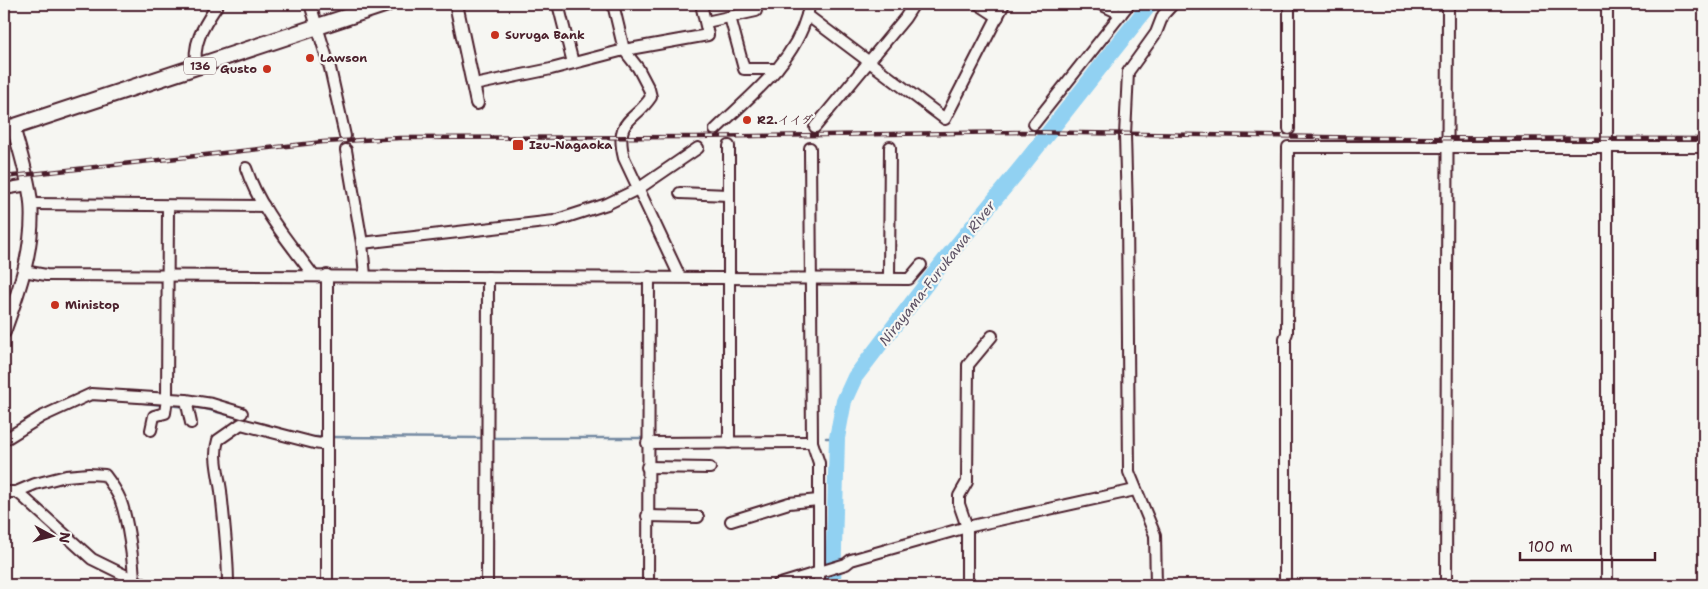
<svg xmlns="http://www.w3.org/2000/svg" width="1708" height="589" font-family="'Shantell Sans','Klee One',sans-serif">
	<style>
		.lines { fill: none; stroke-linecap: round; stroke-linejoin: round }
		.stream { stroke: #758aa2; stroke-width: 2.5 }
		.river { stroke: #91d1f2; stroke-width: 16 }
		.minor-casing { stroke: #4a1f2b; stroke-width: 14 }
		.major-casing { stroke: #4a1f2b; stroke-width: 16 }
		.highway-casing { stroke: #4a1f2b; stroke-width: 19 }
		.minor { stroke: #f6f6f2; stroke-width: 10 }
		.major { stroke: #f6f6f2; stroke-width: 12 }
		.highway { stroke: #f6f6f2; stroke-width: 15 }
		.rail-casing { stroke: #4a1f2b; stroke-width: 4.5 }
		.rail { stroke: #f6f6f2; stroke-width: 2.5; stroke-dasharray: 8; stroke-linecap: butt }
		.poi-dot { fill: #c8321e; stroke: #f6f6f2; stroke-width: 2 }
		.labels { text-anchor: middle; stroke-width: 4.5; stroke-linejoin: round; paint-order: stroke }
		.shield { fill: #f6f6f2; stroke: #7e6067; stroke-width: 1 }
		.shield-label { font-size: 11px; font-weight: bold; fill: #4a1f2b }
		.poi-label { font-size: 12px; font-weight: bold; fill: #4a1f2b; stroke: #f6f6f2; text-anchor: start }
		.water-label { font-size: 14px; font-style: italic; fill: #5f5467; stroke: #f6f6f2 }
	</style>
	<rect width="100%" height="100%" fill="#f6f6f2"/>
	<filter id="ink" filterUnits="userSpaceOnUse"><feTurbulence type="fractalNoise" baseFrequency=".02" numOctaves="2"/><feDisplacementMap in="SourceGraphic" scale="10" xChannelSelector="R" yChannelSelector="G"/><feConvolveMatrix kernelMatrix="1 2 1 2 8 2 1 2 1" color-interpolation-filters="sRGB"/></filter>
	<g filter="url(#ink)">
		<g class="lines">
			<g class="stream">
				<path d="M 88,400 L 105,400"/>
				<path d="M 126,401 L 162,405"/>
				<path d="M 168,405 L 185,407"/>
				<path d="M 190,407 L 206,409 L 265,425"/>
				<path d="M 37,425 L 47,419"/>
				<path d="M 309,437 L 323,437"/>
				<path d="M 329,437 L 486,438"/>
				<path d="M 491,438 L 646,438"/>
				<path d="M 651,438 L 698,438"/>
				<path d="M 826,438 L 837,438"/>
			</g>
			<path class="river" d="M 833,585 L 837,438 L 844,401 L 855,377 L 944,261 L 1023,165 L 1150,4"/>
			<g class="minor-casing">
				<g id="minor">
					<path d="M 310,4 L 330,68 L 345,136"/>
					<path d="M 558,4 L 573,63"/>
					<path d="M 613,4 L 624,50 L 638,68 L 649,89 L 651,97 C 634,123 614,118 624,158 L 680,277"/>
					<path d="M 810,4 L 807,15 L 945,119 L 1004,4"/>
					<path d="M 978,4 L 998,17"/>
					<path d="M 1100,4 L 1121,14"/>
					<path d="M 730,17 L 744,69 L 777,69"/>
					<path d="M 706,22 L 756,11"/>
					<path d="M 197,68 C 191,43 205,24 218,4"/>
					<path d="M 474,85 L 551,69 L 624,50 L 708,35 L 701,4"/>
					<path d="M 1034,124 L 1129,4"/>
					<path d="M 815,127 L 905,18 L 914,4"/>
					<path d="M 1289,129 L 1289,4"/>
					<path d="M 715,130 C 749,97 794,63 807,15"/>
					<path d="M 810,148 L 812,442 L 819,463 L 819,585"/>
					<path d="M 346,150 L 362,243 L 365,276"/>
					<path d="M 246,168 C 259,208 289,242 313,275"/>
					<path d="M 4,189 L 28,185"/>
					<path d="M 680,193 L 728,195"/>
					<path d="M 31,204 L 264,206"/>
					<path d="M 362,243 L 554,221 L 607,204 L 638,189 L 698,148"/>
					<path d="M 24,271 L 46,275 L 909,279 L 921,265"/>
					<path d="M 889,277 L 890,147"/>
					<path d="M 186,400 L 191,423"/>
					<path d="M 151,430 L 154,416 L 165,413 L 167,399 L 168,206"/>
					<path d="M 4,440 L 41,417 L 91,394 L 186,400 L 212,404 L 242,413"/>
					<path d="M 647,443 L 812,442"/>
					<path d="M 729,443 L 729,146"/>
					<path d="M 647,467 L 710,468"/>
					<path d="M 4,492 L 16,492 L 35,484 L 66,476 L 89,474 L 105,475 C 111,483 116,490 120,499 C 128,520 134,563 134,585"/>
					<path d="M 16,492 L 21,495 L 92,559 L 145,585"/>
					<path d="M 647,516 L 698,517"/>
					<path d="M 731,521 L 789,503 L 818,500"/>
					<path d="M 228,585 C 228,553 224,522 221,491 C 219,476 213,455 218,440 L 241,424 L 314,443 L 321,444 L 327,441"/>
					<path d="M 327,585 L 327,275"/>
					<path d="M 487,585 L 488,277"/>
					<path d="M 648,585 L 649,277"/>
					<path d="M 777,585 L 846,564 L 851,560 L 967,527 L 1135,490"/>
					<path d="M 967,585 L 967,527 L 959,504 L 959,496 L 967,482 L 968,365 L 992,336"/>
					<path d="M 1156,585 L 1155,535 L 1129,472 L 1127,211 L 1125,135 L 1128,72 L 1156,33 L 1163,15 L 1173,4"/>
					<path d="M 1285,585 L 1285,338 L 1287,333 L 1288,147 L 1704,147"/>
					<path d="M 1446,585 L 1448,4"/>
					<path d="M 1607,585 L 1607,4"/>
				</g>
			</g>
			<g class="major-casing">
				<g id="major">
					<path d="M 456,4 L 477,103"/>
					<path d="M 4,332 C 19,291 35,246 31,202 C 28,176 20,151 13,127"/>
				</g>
			</g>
			<g class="highway-casing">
				<path id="highway" d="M 4,130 L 386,4"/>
			</g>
			<use href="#minor" class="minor"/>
			<use href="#major" class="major"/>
			<use href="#highway" class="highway"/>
			<g class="rail-casing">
				<path id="rail" d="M 4,177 L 323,142 L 400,138 L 696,137 L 1021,132 L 1379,138 L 1704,139"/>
			</g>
			<use href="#rail" class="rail"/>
		</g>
	</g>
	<g class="poi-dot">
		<circle cx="495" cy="35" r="5"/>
		<circle cx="310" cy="58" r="5"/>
		<circle cx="267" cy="69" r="5"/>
		<circle cx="747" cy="120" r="5"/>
		<rect x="512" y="139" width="12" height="12" rx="2.5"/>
		<circle cx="55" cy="305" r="5"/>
	</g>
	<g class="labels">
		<rect class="shield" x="184" y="57.5" width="32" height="17" rx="4"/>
		<g class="shield-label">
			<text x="200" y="70">136</text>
		</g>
		<g class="poi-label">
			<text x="505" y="39">Suruga Bank</text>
			<text x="320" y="62">Lawson</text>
			<text x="257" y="73" text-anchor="end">Gusto</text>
			<text x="757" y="124">R2.イイダ</text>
			<text x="529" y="149">Izu-Nagaoka</text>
			<text x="65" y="309">Ministop</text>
		</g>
		<g class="water-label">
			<text transform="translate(937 273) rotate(-52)" y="5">Nirayama-Furukawa River</text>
		</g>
	</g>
	<rect width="1708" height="589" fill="none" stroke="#f6f6f2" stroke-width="20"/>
	<rect x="10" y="10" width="1688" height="569" fill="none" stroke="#4a1f2b" stroke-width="2" filter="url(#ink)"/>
	<g transform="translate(52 536) rotate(97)" stroke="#f6f6f2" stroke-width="4" paint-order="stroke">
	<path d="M0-4L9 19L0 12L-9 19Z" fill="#4a1f2b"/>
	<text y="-8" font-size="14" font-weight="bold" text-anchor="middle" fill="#4a1f2b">N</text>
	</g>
	<path d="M1520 552v8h135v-8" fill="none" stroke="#4a1f2b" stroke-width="2.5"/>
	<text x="1528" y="552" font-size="15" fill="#4a1f2b" stroke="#f6f6f2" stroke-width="4" paint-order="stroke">100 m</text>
</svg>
